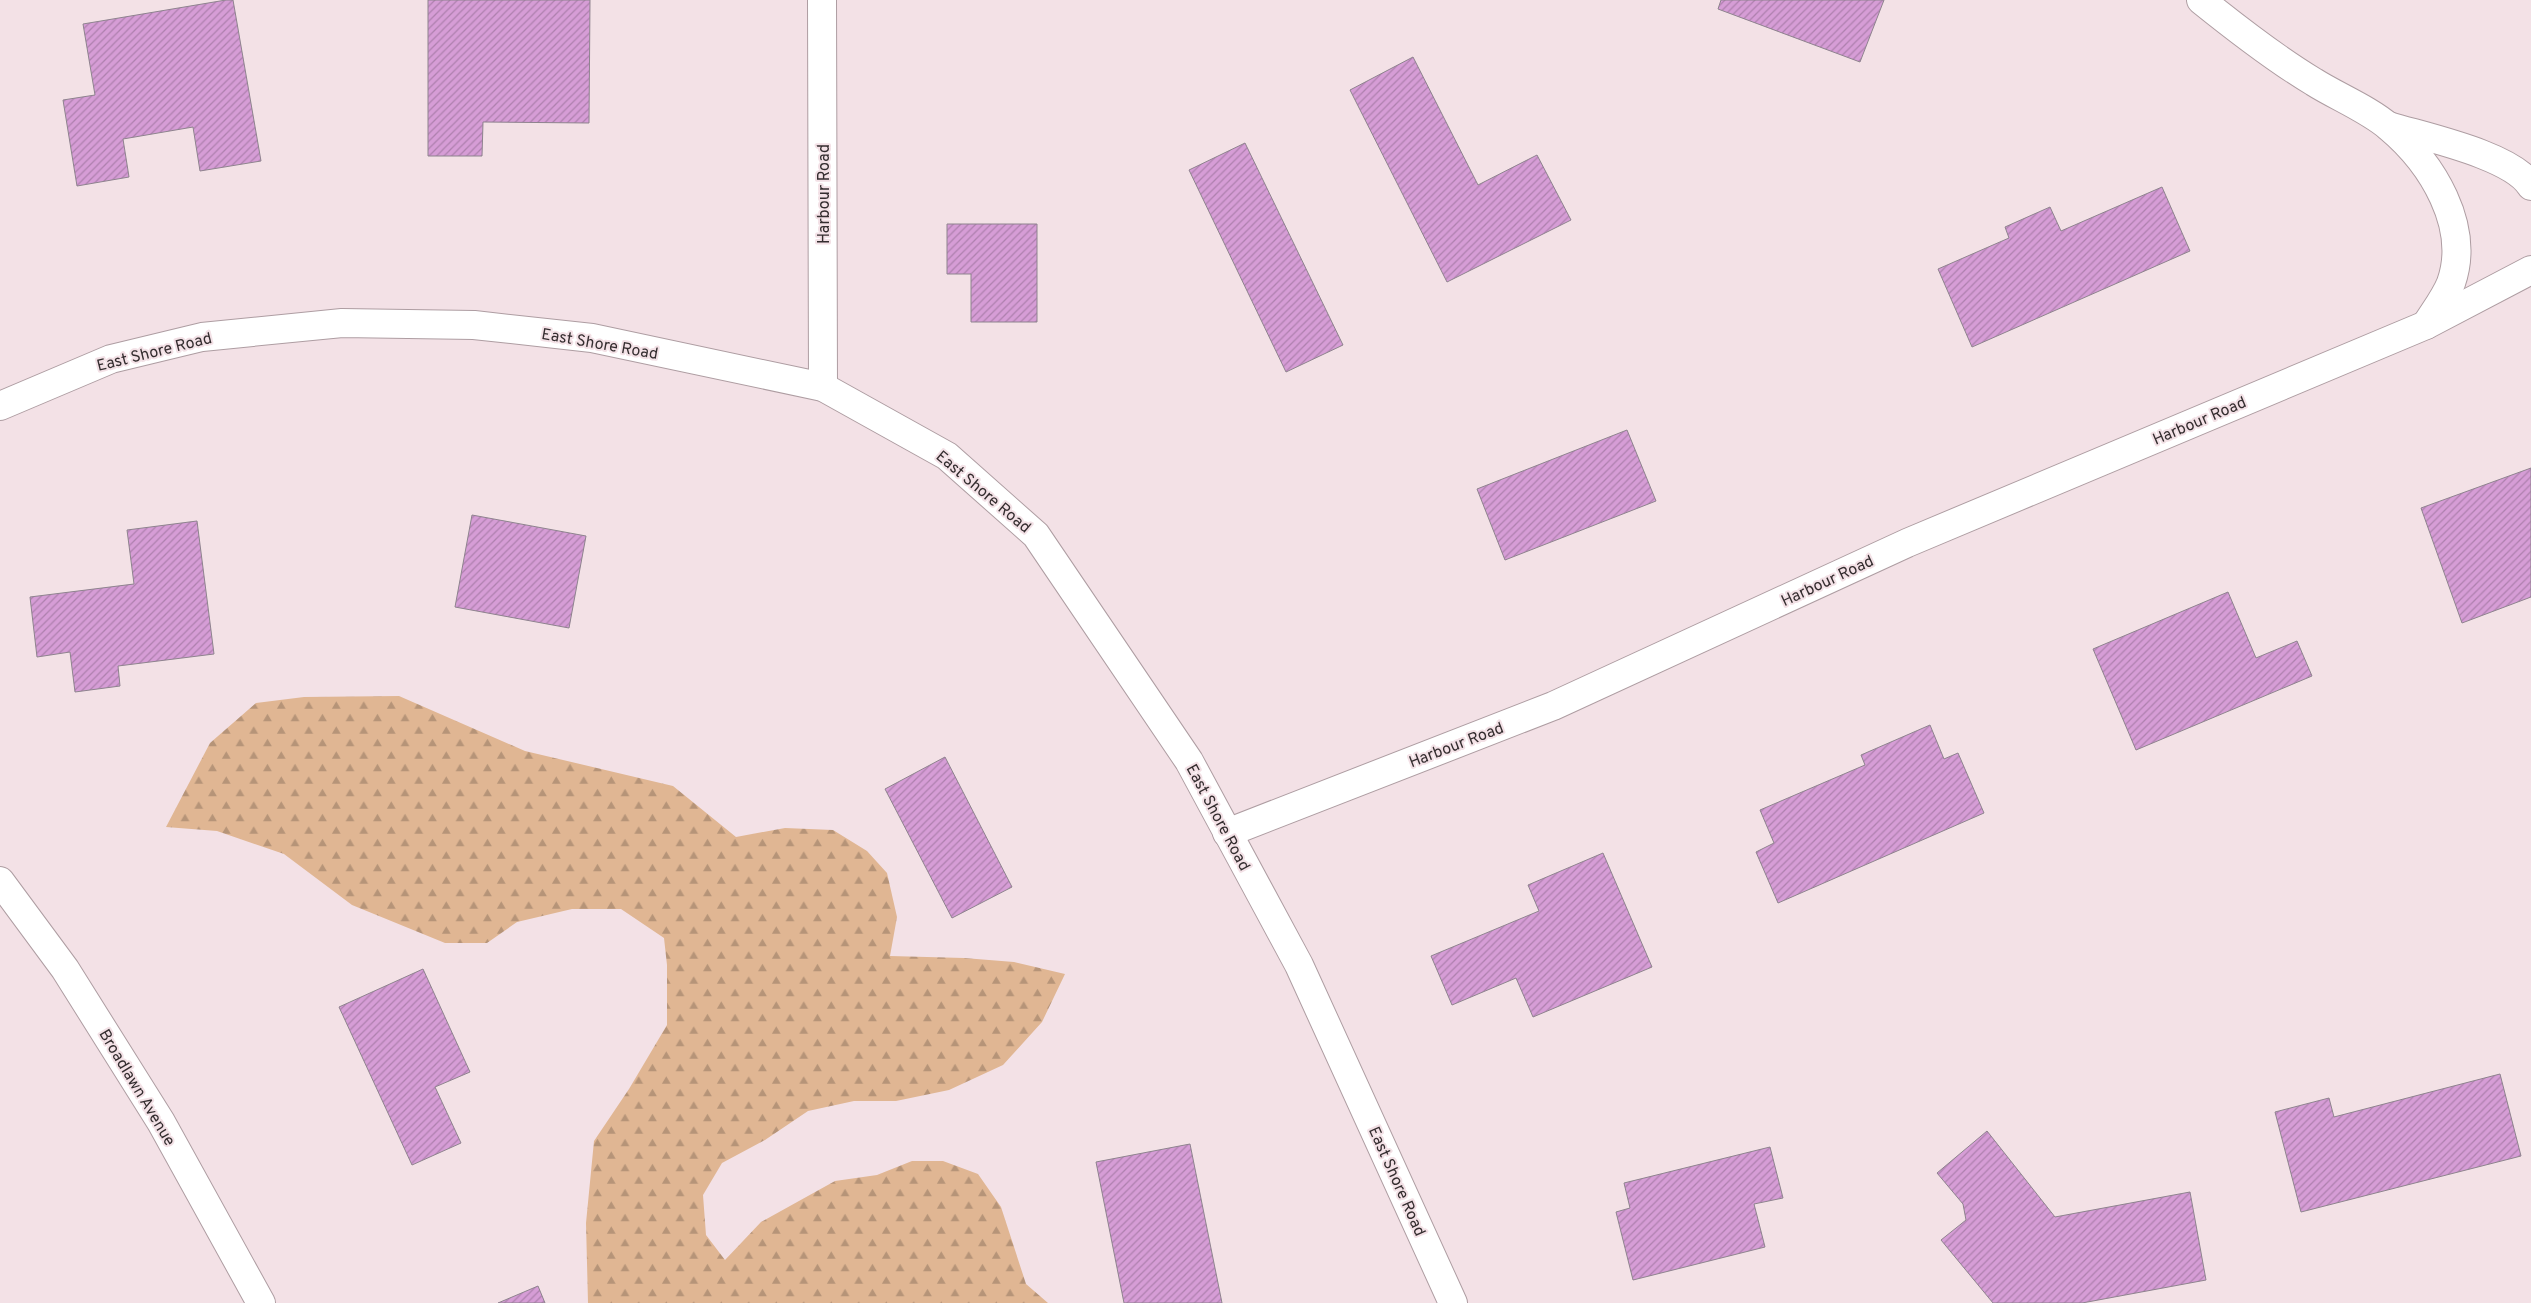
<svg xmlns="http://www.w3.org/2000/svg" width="2531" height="1303" font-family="Overpass,sans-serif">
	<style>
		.forest { fill: url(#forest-firs) }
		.building { fill: url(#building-hatch); stroke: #8e838e }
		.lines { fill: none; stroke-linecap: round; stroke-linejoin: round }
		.street-casing { stroke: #ae9da2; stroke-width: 30 }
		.secondary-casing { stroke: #ae9da2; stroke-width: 30 }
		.street { stroke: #fff; stroke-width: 28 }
		.secondary { stroke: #fff; stroke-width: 28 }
		.labels { text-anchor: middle; stroke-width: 4; stroke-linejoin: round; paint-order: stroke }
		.street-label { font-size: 16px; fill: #342d2f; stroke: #f3e1e6 }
	</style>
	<defs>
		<pattern id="forest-firs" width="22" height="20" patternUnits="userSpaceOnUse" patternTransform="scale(1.25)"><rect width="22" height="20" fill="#e0b693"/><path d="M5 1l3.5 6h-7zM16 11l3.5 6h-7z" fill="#b69478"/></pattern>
		<pattern id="building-hatch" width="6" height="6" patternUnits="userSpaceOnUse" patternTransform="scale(1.25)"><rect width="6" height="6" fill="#d69dd6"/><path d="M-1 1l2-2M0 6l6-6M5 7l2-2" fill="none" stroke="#ae80ae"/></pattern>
	</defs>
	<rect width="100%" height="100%" fill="#f3e1e6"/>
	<path class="forest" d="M 399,696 L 525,751 L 673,786 L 736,837 L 785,828 L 833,830 L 867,851 L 887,873 L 897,917 L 890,956 L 964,958 L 1014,962 L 1065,974 L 1042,1022 L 1003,1065 L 949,1090 L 896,1101 L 854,1101 L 808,1111 L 765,1140 L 722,1163 L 703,1195 L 706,1235 L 725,1260 L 761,1222 L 835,1181 L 877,1175 L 912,1161 L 943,1161 L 978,1174 L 1001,1207 L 1026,1284 L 1048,1303 L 588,1303 L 586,1223 L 594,1141 L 629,1089 L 667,1025 L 667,965 L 664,938 L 621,909 L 572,909 L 517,922 L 487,943 L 445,943 L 352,905 L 284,854 L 217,831 L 166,827 L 210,743 L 256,703 L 304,697 Z"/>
	<g class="building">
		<path d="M 226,0 L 233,0 L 261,161 L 200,171 L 193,127 L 123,139 L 129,177 L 77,186 L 63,100 L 95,95 L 83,24 Z"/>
		<path d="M 428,0 L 590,0 L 589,123 L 483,122 L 482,156 L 428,156 Z"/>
		<path d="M 1721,0 L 1884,0 L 1860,62 L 1718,9 Z"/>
		<path d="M 1413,57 L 1478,185 L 1537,155 L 1571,220 L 1447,282 L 1350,90 Z"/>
		<path d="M 1245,143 L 1343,345 L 1286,372 L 1189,170 Z"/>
		<path d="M 2162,187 L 2190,251 L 1972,347 L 1938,269 L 2009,238 L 2005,227 L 2050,207 L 2061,231 Z"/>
		<path d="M 947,224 L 1037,224 L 1037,322 L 971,322 L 971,274 L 947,274 Z"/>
		<path d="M 1627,430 L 1656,501 L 1505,560 L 1477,489 Z"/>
		<path d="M 2531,468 L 2531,597 L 2462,623 L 2421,508 Z"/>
		<path d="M 472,515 L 586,536 L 569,628 L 455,607 Z"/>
		<path d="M 197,521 L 214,654 L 118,666 L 120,686 L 75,692 L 70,652 L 37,657 L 30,597 L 134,584 L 127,530 Z"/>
		<path d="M 2228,592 L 2256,658 L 2297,641 L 2312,676 L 2136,750 L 2093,649 Z"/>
		<path d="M 1930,725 L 1944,759 L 1958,753 L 1984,813 L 1778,903 L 1756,852 L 1774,843 L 1760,810 L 1865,765 L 1861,755 Z"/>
		<path d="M 945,757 L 1012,887 L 952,918 L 885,789 Z"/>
		<path d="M 1603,853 L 1652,967 L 1533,1017 L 1516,978 L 1452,1005 L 1431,956 L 1539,911 L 1528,885 Z"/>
		<path d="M 423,969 L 470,1072 L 435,1087 L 461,1143 L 412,1165 L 339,1007 Z"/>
		<path d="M 2500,1074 L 2521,1156 L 2301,1212 L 2275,1112 L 2329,1098 L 2334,1117 Z"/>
		<path d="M 1987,1131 L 2055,1217 L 2190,1192 L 2206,1280 L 2082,1303 L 1993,1303 L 1941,1240 L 1966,1220 L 1963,1204 L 1937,1173 Z"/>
		<path d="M 1190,1144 L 1222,1303 L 1124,1303 L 1096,1162 Z"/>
		<path d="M 1770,1147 L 1783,1198 L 1754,1204 L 1765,1247 L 1633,1280 L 1616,1212 L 1630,1208 L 1624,1183 Z"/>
		<path d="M 538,1286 L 545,1303 L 498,1303 Z"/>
	</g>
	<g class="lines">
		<g class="street-casing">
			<g id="street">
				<path d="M 822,0 L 823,387"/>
				<path d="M 2201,0 C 2237,29 2274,58 2314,82 C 2336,96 2370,110 2389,127 C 2432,163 2471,226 2451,283 C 2445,298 2434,312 2426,325"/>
				<path d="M 2389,126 C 2424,137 2512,155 2531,186"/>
				<path d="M 1227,833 L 1553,706 L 1907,543 L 2426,325 L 2531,270"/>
				<path d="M 0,881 L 65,969 L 161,1122 L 261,1303"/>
			</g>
		</g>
		<g class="secondary-casing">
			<path id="secondary" d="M 0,406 L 111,359 L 202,337 L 342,323 L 474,325 L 592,338 L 823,387 L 947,456 L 1036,535 L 1189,761 L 1299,965 L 1453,1303"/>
		</g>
		<use href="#street" class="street"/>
		<use href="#secondary" class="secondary"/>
	</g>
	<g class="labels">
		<g class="street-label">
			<text transform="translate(823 194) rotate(-90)" y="6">Harbour Road</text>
			<text transform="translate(600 343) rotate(10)" y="6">East Shore Road</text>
			<text transform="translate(154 351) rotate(-14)" y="6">East Shore Road</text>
			<text transform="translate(2199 420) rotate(-23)" y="6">Harbour Road</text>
			<text transform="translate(984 491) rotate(40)" y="6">East Shore Road</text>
			<text transform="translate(1827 580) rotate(-25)" y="6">Harbour Road</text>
			<text transform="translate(1456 744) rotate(-21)" y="6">Harbour Road</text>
			<text transform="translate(1219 817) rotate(62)" y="6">East Shore Road</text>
			<text transform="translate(138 1087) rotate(59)" y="6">Broadlawn Avenue</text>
			<text transform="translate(1398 1181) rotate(66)" y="6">East Shore Road</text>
		</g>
	</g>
</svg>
